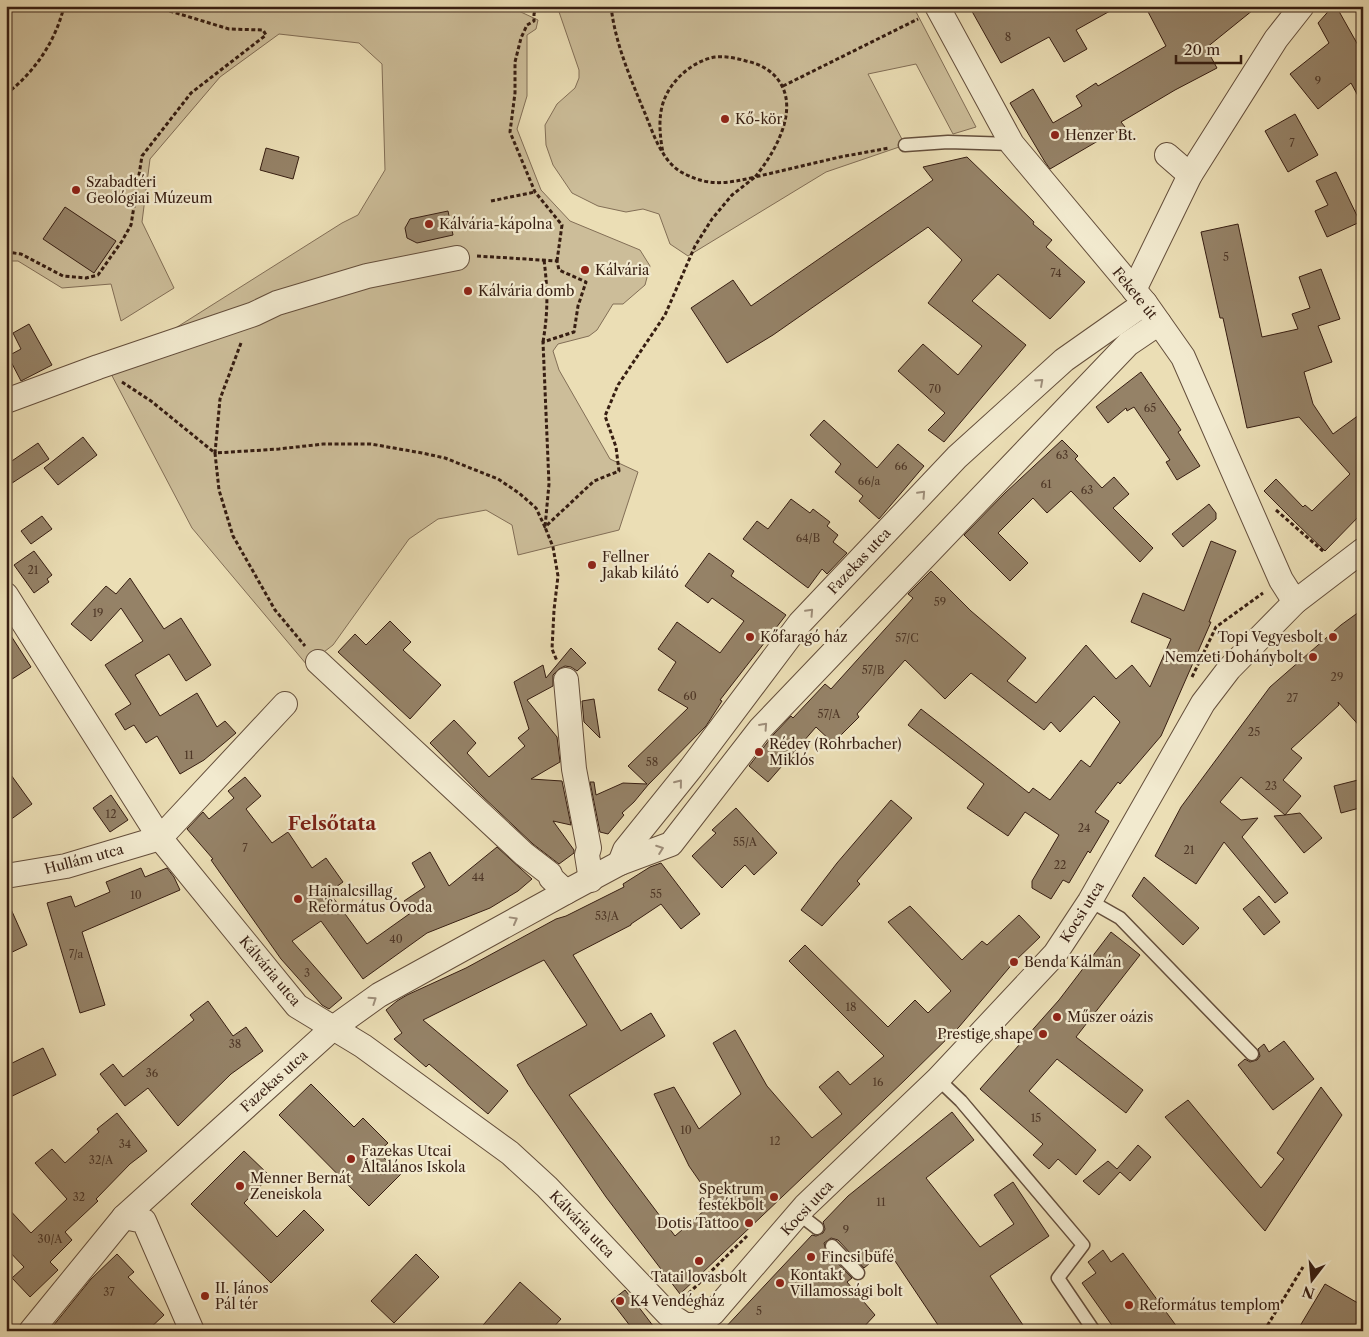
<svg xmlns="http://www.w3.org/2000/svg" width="1369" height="1337" font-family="'Libre Caslon Text',serif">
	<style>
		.green { fill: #ccbd99; stroke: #826e56 }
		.building { fill: #958267; stroke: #371e12 }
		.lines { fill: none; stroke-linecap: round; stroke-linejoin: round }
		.service-casing { stroke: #644e3b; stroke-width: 15 }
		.minor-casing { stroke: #644e3b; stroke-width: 26 }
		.path { stroke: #371e12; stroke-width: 3; stroke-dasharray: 4 2.5; stroke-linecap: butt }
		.service { stroke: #f2eacf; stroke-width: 12 }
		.minor { stroke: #f2eacf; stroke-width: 24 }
		.oneway { stroke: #9e8e7a }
		.poi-dot { fill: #8f2418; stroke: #f2eacf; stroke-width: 2 }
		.labels { text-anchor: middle; stroke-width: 4.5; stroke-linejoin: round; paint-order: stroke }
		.number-label { font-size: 11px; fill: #4e3727 }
		.poi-label { font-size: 14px; fill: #371e12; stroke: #f2eacf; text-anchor: start }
		.street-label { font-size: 14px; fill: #371e12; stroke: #f2eacf }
		.district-label { font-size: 19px; font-weight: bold; fill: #7a1f14; stroke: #f2eacf }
	</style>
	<rect width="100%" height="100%" fill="#ebdeb5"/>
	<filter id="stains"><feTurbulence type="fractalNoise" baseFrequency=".004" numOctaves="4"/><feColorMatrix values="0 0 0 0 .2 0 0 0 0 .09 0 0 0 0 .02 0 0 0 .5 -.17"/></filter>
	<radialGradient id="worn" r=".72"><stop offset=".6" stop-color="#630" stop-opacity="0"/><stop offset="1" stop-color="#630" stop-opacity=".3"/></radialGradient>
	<g class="green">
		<path d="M 6,6 L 365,6 L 354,9 L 394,10 L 508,6 L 538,20 L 536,29 L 527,35 L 527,96 L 517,129 L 541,190 L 570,221 L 640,250 L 650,266 L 645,285 L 623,304 L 613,304 L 597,330 L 589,336 L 558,344 L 553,351 L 559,370 L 610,459 L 638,472 L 619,530 L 518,555 L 512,525 L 486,510 L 438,519 L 409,539 L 333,645 L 307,665 L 192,528 L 109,370 L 342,223 L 358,215 L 385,170 L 382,64 L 359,43 L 279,34 L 220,77 L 150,159 L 142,222 L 174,288 L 121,321 L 111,284 L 62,288 L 18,261 L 6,261 Z"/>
		<path d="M 557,6 L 913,6 L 976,127 L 953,134 L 916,64 L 868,74 L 905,145 L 826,172 L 688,256 L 670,244 L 659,214 L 643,209 L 626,212 L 598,206 L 572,193 L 553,165 L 546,145 L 545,125 L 557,104 L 575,88 L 579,78 L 579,70 Z"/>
	</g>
	<g class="building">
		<path d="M 969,6 L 1119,6 L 1076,30 L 1087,49 L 1064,62 L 1049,37 L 1001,63 Z"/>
		<path d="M 1145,6 L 1258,6 L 1206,48 L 1217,68 L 1175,90 L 1121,122 L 1125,127 L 1104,140 L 1103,138 L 1050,169 L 1045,162 L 1010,103 L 1033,89 L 1053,123 L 1082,106 L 1076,96 L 1096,83 L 1098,86 L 1166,46 Z"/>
		<path d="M 1333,6 L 1336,6 L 1363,54 L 1363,105 L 1351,83 L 1318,109 L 1290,74 L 1329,43 L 1318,23 Z"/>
		<path d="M 1295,114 L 1318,155 L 1288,172 L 1265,131 Z"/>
		<path d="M 266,148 L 299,157 L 293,179 L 260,170 Z"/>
		<path d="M 967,157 L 1034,222 L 1033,224 L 1052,240 L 1046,247 L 1085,282 L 1050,319 L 998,274 L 972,301 L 1026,345 L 944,442 L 928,430 L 945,413 L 898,371 L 923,344 L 958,375 L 982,346 L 928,303 L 962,260 L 928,227 L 773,335 L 727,363 L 691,308 L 733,280 L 751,306 L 933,180 L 923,167 Z"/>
		<path d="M 1336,172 L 1360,222 L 1327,237 L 1315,211 L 1328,205 L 1316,181 Z"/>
		<path d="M 65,207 L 116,241 L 94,273 L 43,239 Z"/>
		<path d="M 448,211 L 453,235 L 417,243 L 407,238 L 405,228 L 410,219 Z"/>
		<path d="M 1238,224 L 1262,337 L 1298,329 L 1292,314 L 1310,308 L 1299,277 L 1321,269 L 1340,319 L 1318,326 L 1332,362 L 1304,372 L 1313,404 L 1333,434 L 1363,412 L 1363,512 L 1325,551 L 1296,523 L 1264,491 L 1276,479 L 1303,507 L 1305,505 L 1312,511 L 1350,474 L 1299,417 L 1247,428 L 1223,318 L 1220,318 L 1201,232 Z"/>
		<path d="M 29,324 L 52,365 L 21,381 L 8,356 L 21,349 L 13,333 Z"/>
		<path d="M 1141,372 L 1181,430 L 1178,432 L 1200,466 L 1177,480 L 1166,462 L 1170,460 L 1134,407 L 1127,411 L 1126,408 L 1108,423 L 1096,407 Z"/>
		<path d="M 824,420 L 877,468 L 898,444 L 924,466 L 879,519 L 859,501 L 863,496 L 835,472 L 841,464 L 810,435 Z"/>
		<path d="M 83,437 L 97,455 L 58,485 L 44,468 Z"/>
		<path d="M 1062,440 L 1078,456 L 1075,459 L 1102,488 L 1114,477 L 1129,494 L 1113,508 L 1153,548 L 1140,562 L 1071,491 L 1047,513 L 1033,498 L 998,533 L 1028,563 L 1010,581 L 964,535 L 1005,493 Z"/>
		<path d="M 38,443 L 49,459 L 6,487 L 6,465 Z"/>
		<path d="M 791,499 L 810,513 L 813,509 L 830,522 L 827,526 L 838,535 L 833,542 L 847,553 L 827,574 L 822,569 L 808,588 L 743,539 L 757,521 L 768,529 Z"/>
		<path d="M 1209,504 L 1216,513 L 1216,519 L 1183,547 L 1172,534 Z"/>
		<path d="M 42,516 L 52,529 L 31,544 L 21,531 Z"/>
		<path d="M 1211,541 L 1236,551 L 1209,622 L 1211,622 L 1161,736 L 1120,784 L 1118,782 L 1095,812 L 1109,821 L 1090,853 L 1088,851 L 1069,883 L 1063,880 L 1051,899 L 1032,888 L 1032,881 L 1059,835 L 1025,812 L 1008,836 L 967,808 L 984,784 L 908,725 L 921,709 L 1029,793 L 1033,788 L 1050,800 L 1081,760 L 1090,767 L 1120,722 L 1094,696 L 1060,732 L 1051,722 L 1044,730 L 971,673 L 945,699 L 905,660 L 857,714 L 859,717 L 833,743 L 816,727 L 768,782 L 749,766 L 774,734 L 791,716 L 793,718 L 825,684 L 831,689 L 913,598 L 908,594 L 931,571 L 971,611 L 1026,658 L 1007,681 L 1036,703 L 1086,645 L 1116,679 L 1132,665 L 1150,687 L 1171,639 L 1131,622 L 1143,593 L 1184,611 Z"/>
		<path d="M 34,551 L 52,575 L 47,579 L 49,582 L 34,593 L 14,565 Z"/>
		<path d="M 709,553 L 734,571 L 731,576 L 786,615 L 720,700 L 722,701 L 706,726 L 648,785 L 634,802 L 622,813 L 624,815 L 608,834 L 600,832 L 590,782 L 594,782 L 596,795 L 623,783 L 647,784 L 628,766 L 688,708 L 658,690 L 676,662 L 658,649 L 677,622 L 720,653 L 744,621 L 712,598 L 708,603 L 685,586 Z"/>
		<path d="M 130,578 L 164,629 L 181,618 L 211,665 L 186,681 L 169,654 L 135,675 L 160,716 L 197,693 L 217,727 L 225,721 L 236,733 L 204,760 L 180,774 L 157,736 L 146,743 L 134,725 L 125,730 L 115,714 L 131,704 L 105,665 L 143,641 L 121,608 L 91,641 L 71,624 L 106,586 L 116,594 Z"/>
		<path d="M 1363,609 L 1363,730 L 1338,702 L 1339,705 L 1291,749 L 1302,758 L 1283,780 L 1301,796 L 1285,815 L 1300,813 L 1322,838 L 1304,853 L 1274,816 L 1285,815 L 1241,777 L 1220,802 L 1241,820 L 1258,818 L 1242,837 L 1288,893 L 1275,903 L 1224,842 L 1196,884 L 1155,856 L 1181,807 L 1270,687 L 1341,625 Z"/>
		<path d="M 390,621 L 411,642 L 403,650 L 441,685 L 410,719 L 338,652 L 355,634 L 366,645 Z"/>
		<path d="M 6,628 L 31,667 L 6,683 Z"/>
		<path d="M 571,648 L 586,663 L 577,671 L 571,667 L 565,666 L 559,669 L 553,675 L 553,686 L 527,700 L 557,737 L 560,762 L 531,779 L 562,781 L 571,825 L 553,821 L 574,850 L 574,853 L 559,864 L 533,844 L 481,795 L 430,743 L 454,720 L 476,743 L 467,753 L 489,777 L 525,746 L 518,738 L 529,729 L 514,682 L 543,665 L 546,678 Z"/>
		<path d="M 594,699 L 600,738 L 584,722 L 582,701 Z"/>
		<path d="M 6,768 L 32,804 L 6,823 Z"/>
		<path d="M 245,777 L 261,796 L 246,809 L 272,843 L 288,832 L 312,868 L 326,858 L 343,882 L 329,892 L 367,944 L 412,912 L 404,901 L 425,887 L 412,863 L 430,852 L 449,886 L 497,847 L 532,879 L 518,891 L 490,908 L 427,933 L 363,979 L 321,921 L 292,941 L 342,998 L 329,1009 L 322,1005 L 281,959 L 211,860 L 213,859 L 187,829 L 203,812 L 209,819 L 234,798 L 228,791 Z"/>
		<path d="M 1358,780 L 1363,798 L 1363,807 L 1341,813 L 1334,786 Z"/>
		<path d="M 111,795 L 128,820 L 110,832 L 93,808 Z"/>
		<path d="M 891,800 L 912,818 L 857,881 L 860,884 L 822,926 L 801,910 L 837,863 Z"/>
		<path d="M 736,808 L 777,853 L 754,875 L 745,865 L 722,888 L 692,856 L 716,833 L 712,830 Z"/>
		<path d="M 661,863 L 700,914 L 681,929 L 661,904 L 631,924 L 631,925 L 573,955 L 621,1031 L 651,1013 L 665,1036 L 569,1095 L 675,1236 L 714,1202 L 689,1166 L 654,1094 L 674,1087 L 699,1129 L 741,1094 L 713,1043 L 735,1030 L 767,1086 L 812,1138 L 842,1114 L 819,1087 L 838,1071 L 850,1085 L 884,1056 L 789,961 L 805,945 L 888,1027 L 915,1000 L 928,1013 L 951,991 L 888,922 L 910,906 L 962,960 L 982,941 L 987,945 L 1019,915 L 1040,937 L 1014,962 L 959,1027 L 906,1079 L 680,1294 L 606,1197 L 528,1084 L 517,1065 L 587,1025 L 544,960 L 423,1020 L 508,1091 L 488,1114 L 429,1064 L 426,1067 L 394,1039 L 402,1033 L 386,1010 L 397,1001 L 407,995 L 466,968 L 556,919 L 566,916 L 624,887 L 623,884 L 650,867 Z"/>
		<path d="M 141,868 L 145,877 L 167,868 L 174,877 L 180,890 L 82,932 L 105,1005 L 80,1013 L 47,903 L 71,896 L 75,907 L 110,892 L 106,882 Z"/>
		<path d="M 1144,877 L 1199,928 L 1183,945 L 1132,896 Z"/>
		<path d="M 1259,896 L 1280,922 L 1264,935 L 1243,909 Z"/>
		<path d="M 6,898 L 27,945 L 6,955 Z"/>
		<path d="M 1111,932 L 1140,955 L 1076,1037 L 1143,1090 L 1126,1113 L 1057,1059 L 1029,1091 L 1096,1150 L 1076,1175 L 1058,1159 L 1049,1169 L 1033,1155 L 1043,1144 L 980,1089 L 1059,1000 Z"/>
		<path d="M 208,1001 L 233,1036 L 246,1027 L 263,1051 L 231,1074 L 178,1126 L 148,1088 L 125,1106 L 100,1074 L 113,1064 L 123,1077 L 194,1020 L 190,1015 Z"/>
		<path d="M 1284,1041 L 1314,1079 L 1273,1110 L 1238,1065 L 1245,1059 L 1250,1062 L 1257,1060 L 1260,1056 L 1258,1049 L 1264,1044 L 1269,1052 Z"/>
		<path d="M 43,1048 L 56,1075 L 6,1099 L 6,1066 Z"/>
		<path d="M 311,1084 L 354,1127 L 363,1118 L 388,1143 L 378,1152 L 401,1174 L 369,1206 L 279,1115 Z"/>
		<path d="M 1321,1087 L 1342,1115 L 1265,1231 L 1165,1117 L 1188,1100 L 1261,1188 L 1284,1159 L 1277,1153 Z"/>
		<path d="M 952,1112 L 974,1140 L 926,1178 L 980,1247 L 1014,1224 L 994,1195 L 1013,1182 L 1049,1236 L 990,1276 L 1027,1331 L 942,1331 L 887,1249 L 864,1268 L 838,1240 L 831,1238 L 824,1243 L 826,1251 L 852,1278 L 847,1282 L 875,1315 L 860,1331 L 722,1331 L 812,1235 L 816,1236 L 823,1233 L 825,1229 L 823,1222 L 848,1196 Z"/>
		<path d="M 117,1113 L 147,1151 L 130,1164 L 96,1199 L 98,1201 L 65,1232 L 72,1240 L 50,1262 L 58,1270 L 30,1297 L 12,1278 L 24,1267 L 6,1248 L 6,1206 L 31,1233 L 67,1199 L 35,1163 L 52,1149 L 65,1163 L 99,1132 L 97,1129 Z"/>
		<path d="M 1138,1145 L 1151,1157 L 1130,1181 L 1120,1172 L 1099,1195 L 1083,1181 L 1108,1161 L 1117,1169 Z"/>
		<path d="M 244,1151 L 270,1176 L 244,1203 L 277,1237 L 304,1210 L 324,1230 L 271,1283 L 191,1204 Z"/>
		<path d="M 1103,1250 L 1111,1262 L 1123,1253 L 1180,1331 L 1116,1331 L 1082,1283 L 1096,1273 L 1088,1262 Z"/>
		<path d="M 117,1254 L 134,1272 L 128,1277 L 164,1315 L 147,1331 L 49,1331 L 91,1279 Z"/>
		<path d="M 416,1254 L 439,1277 L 394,1323 L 371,1301 Z"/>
		<path d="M 520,1282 L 561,1319 L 550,1331 L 478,1331 Z"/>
		<path d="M 1325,1284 L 1363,1306 L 1363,1331 L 1297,1331 Z"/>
		<path d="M 625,1290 L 641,1310 L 657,1331 L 634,1331 L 611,1301 Z"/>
	</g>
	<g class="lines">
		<g class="service-casing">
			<g id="service">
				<path d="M 905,145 L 948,142 L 1012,144"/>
				<path d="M 1090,901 L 1120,918 L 1252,1054"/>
				<path d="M 938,1079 L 961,1101 L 1083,1245 L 1058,1278 L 1094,1331"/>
				<path d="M 799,1214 L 817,1228"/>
				<path d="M 832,1246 L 858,1273"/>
			</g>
		</g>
		<g class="minor-casing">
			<g id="minor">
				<path d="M 937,6 L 1012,144 L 1145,303 L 1183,357 L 1281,580 L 1295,602"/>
				<path d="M 1167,155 L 1190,175"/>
				<path d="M 1134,290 L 1190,175 L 1276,39 L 1302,6"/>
				<path d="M 6,401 L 98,367 L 254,314 L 277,303 L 367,276 L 457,258"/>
				<path d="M 6,595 L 160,838 L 297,1006 L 363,1046 L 510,1153 L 547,1187 L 668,1314 L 685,1325"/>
				<path d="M 318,662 L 524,854 L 550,874 L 551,878 L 566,892"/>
				<path d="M 566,680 L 574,769 L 589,848 L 587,855 L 591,880"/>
				<path d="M 620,863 L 625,850 L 691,768 L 800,623 L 957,457 L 1064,360 L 1145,303"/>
				<path d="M 6,876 L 66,866 L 160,838 L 285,704"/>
				<path d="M 124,1217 L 144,1221 L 192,1331"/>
				<path d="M 685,1325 L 697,1325 L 713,1313 L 805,1206 L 938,1079 L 1055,954 L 1090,901 L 1203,703 L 1229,669 L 1295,602 L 1363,550"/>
				<path d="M 31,1331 L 124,1217 L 333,1028 L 379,995 L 566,892 L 620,863 L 671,844 L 760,729 L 1128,344 L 1159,323"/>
			</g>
		</g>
		<g class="path">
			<path d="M 537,6 L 534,14 L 534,21 L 527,25 L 521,38 L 515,62 L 515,93 L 510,132 L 535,192 L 562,225 L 557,261"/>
			<path d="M 611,6 C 615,43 630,77 644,111 C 650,125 655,141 663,153 C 668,162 676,170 685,174 C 710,187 729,183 755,177 C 773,155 797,115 782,86 C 775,72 761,64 746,61 C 736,58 726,56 715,57 C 692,61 670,81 663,103 C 658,119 660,137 663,153"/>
			<path d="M 783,86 L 918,19"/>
			<path d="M 6,94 C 34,73 56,41 64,6"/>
			<path d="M 491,201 L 535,192"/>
			<path d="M 6,252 L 21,254 L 63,276 L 86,278 L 98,275 L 122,241 L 131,225 L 142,156 L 191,93 L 266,35 L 263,30 L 229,29 L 153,6"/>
			<path d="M 477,256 L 557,261 L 559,270 L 586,282 L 578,306 L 574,332 L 543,342 L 549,484 L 545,527 L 553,547 L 558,576 L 554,610 L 552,649 L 557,661"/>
			<path d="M 543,342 C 548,312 548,291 544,260"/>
			<path d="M 241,343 L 220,399 L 215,453 L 279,449 L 323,444 L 371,444 L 422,453 L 445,458 L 498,479 L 519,493 L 536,508 L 545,527 L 594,481 L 619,471 L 616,447 L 605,416 L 618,385 L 665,315 L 695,246 L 712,219 L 732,195 L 755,177 L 840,157 L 889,148"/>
			<path d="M 122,382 L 151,401 L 215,453 L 219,490 L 233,536 L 275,610 L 305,646"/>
			<path d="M 1276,510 L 1324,552"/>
			<path d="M 1192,677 L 1216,627 L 1263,593"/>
			<path d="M 684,1298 L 747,1236"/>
			<path d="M 1264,1331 L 1303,1267"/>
		</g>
		<use href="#service" class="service"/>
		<use href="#minor" class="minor"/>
	</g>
	<defs><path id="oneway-chevron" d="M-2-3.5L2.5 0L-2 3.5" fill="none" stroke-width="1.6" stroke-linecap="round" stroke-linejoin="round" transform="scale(1.25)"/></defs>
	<g class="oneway">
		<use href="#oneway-chevron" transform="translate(1040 382) rotate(-42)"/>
		<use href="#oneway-chevron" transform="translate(922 494) rotate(-47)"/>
		<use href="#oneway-chevron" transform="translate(810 612) rotate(-47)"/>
		<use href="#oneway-chevron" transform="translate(764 726) rotate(-48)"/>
		<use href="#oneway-chevron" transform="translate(679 783) rotate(-51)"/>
		<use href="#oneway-chevron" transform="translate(660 849) rotate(-20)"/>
		<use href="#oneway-chevron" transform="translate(514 920) rotate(-29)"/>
		<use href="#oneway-chevron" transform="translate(373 1000) rotate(-34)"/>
	</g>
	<g class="poi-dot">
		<circle cx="725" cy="119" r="5"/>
		<circle cx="1055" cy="135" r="5"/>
		<circle cx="76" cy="190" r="5"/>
		<circle cx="429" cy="224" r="5"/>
		<circle cx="585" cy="270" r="5"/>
		<circle cx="468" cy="291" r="5"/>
		<circle cx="592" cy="565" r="5"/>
		<circle cx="750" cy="637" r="5"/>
		<circle cx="1333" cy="637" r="5"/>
		<circle cx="1313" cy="657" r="5"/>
		<circle cx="759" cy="752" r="5"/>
		<circle cx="298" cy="899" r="5"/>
		<circle cx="1014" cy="962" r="5"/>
		<circle cx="1057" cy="1017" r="5"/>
		<circle cx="1043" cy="1034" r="5"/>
		<circle cx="351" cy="1159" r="5"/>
		<circle cx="240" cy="1186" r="5"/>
		<circle cx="774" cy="1197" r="5"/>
		<circle cx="749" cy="1223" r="5"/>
		<circle cx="811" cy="1257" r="5"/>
		<circle cx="699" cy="1261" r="5"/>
		<circle cx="780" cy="1283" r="5"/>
		<circle cx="205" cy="1296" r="5"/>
		<circle cx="620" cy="1301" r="5"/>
		<circle cx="1129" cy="1305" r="5"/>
	</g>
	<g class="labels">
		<g class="number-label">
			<text x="1008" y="41">8</text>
			<text x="1318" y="85">9</text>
			<text x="1292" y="147">7</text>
			<text x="1226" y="261">5</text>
			<text x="1056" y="277">74</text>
			<text x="935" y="393">70</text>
			<text x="1150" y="412">65</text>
			<text x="1062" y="459">63</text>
			<text x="901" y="470">66</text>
			<text x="869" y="485">66/a</text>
			<text x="1046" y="488">61</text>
			<text x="1087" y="494">63</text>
			<text x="808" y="542">64/B</text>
			<text x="33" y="574">21</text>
			<text x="940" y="606">59</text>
			<text x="98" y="617">19</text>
			<text x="907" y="642">57/C</text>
			<text x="873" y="674">57/B</text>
			<text x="1337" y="681">29</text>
			<text x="690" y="700">60</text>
			<text x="1292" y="702">27</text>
			<text x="829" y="718">57/A</text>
			<text x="1254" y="736">25</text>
			<text x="189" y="759">11</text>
			<text x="652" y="766">58</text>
			<text x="1271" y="790">23</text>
			<text x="111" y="818">12</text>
			<text x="1084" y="832">24</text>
			<text x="745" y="846">55/A</text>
			<text x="245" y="852">7</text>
			<text x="1189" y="854">21</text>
			<text x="1060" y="869">22</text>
			<text x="478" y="881">44</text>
			<text x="656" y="898">55</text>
			<text x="136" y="899">10</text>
			<text x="607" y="920">53/A</text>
			<text x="396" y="943">40</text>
			<text x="76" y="958">7/a</text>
			<text x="307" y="977">3</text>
			<text x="851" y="1011">18</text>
			<text x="235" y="1048">38</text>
			<text x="152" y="1077">36</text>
			<text x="878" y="1086">16</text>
			<text x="1036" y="1122">15</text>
			<text x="686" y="1134">10</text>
			<text x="775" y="1145">12</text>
			<text x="125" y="1148">34</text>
			<text x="101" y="1164">32/A</text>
			<text x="79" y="1201">32</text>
			<text x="881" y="1206">11</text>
			<text x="846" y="1234">9</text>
			<text x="50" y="1243">30/A</text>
			<text x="109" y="1296">37</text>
			<text x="759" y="1315">5</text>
		</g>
		<g class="poi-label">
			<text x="735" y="124">Kő-kör</text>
			<text x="1065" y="140">Henzer Bt.</text>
			<text x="86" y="187">Szabadtéri<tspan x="86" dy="16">Geológiai Múzeum</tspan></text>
			<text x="439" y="229">Kálvária-kápolna</text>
			<text x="595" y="275">Kálvária</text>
			<text x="478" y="296">Kálvária domb</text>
			<text x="602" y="562">Fellner<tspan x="602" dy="16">Jakab kilátó</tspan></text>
			<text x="760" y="642">Kőfaragó ház</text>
			<text x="1323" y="642" text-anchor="end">Topi Vegyesbolt</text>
			<text x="1303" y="662" text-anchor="end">Nemzeti Dohánybolt</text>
			<text x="769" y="749">Rédey (Rohrbacher)<tspan x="769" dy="16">Miklós</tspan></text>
			<text x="308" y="896">Hajnalcsillag<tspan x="308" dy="16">Református Óvoda</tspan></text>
			<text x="1024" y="967">Benda Kálmán</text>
			<text x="1067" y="1022">Műszer oázis</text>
			<text x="1033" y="1039" text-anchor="end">Prestige shape</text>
			<text x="361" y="1156">Fazekas Utcai<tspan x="361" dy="16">Általános Iskola</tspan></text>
			<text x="250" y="1183">Menner Bernát<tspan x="250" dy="16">Zeneiskola</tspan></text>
			<text x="764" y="1194" text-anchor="end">Spektrum<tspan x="764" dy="16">festékbolt</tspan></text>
			<text x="739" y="1228" text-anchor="end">Dotis Tattoo</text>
			<text x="821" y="1262">Fincsi büfé</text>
			<text x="790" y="1280">Kontakt<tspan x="790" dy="16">Villamossági bolt</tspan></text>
			<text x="699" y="1282" text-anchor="middle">Tatai lovasbolt</text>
			<text x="215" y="1293">II. János<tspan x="215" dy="16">Pál tér</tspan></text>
			<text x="630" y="1306">K4 Vendégház</text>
			<text x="1139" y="1310">Református templom</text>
		</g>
		<g class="street-label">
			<text transform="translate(1135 293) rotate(51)" y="5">Fekete út</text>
			<text transform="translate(859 561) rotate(-47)" y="5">Fazekas utca</text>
			<text transform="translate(84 859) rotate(-15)" y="5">Hullám utca</text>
			<text transform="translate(1082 912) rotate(-58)" y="5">Kocsi utca</text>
			<text transform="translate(270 971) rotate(50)" y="5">Kálvária utca</text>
			<text transform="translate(274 1081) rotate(-42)" y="5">Fazekas utca</text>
			<text transform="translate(807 1208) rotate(-47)" y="5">Kocsi utca</text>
			<text transform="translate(582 1224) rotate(46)" y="5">Kálvária utca</text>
		</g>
		<g class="district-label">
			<text x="332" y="830">Felsőtata</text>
		</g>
	</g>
	<rect width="1369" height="1337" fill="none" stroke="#ebdeb5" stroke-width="25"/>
	<rect x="8" y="8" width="1354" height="1322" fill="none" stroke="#371e12" stroke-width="2.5"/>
	<rect x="12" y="12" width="1344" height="1312" fill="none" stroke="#371e12"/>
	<g transform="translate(1312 1280) rotate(196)" stroke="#f2eacf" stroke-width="4" paint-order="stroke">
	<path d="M0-4L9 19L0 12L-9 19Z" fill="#371e12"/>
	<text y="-8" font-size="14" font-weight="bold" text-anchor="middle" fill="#371e12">N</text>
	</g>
	<path d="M1176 55v8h65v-8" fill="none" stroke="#371e12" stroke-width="2.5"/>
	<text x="1184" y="55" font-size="15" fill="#371e12" stroke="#f2eacf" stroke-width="4" paint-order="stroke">20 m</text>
	<rect width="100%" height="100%" filter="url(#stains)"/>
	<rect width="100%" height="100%" fill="url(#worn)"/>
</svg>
